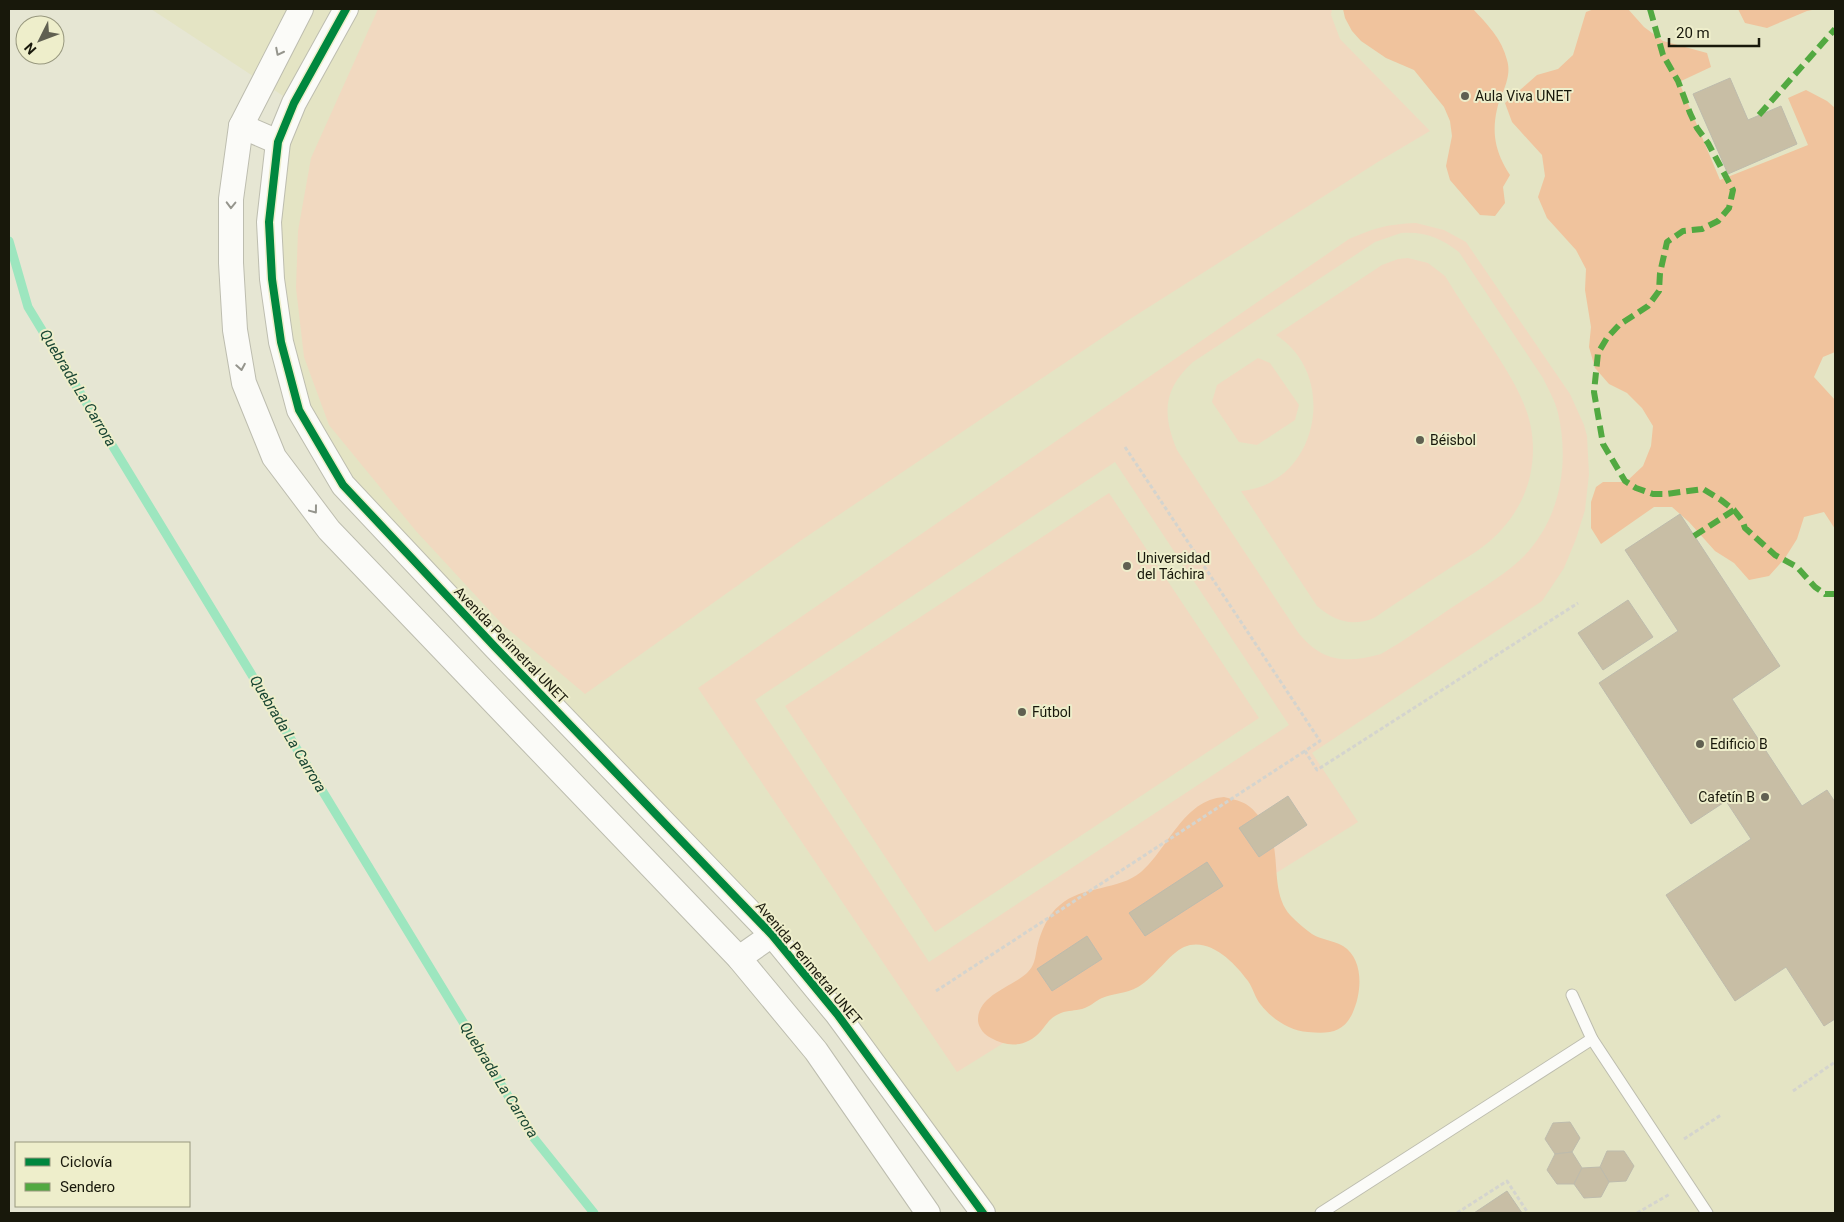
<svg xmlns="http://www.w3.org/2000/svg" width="1844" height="1222" font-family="Roboto,sans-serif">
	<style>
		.built { fill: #e4e4c4 }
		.green { fill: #f1d9c0; fill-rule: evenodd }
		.forest { fill: #f0c39d }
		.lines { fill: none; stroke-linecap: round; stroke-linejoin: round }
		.stream { stroke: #9de6bf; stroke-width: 9 }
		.building { fill: #c8bea5; stroke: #bebbac }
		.lane-casing { stroke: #bdbdaf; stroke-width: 13 }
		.street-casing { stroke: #bdbdaf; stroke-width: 26 }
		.path { stroke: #d4d4ce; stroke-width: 3; stroke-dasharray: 4 2.5; stroke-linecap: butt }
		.lane { stroke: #fbfbf8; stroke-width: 11 }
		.street { stroke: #fbfbf8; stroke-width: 24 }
		.quiet { stroke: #52a941; stroke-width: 6; stroke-dasharray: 12 6; stroke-linecap: butt }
		.cycleway-casing { stroke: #eeeecb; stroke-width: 11 }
		.cycleway { stroke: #00873e; stroke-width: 8 }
		.oneway { stroke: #95958d }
		.poi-dot { fill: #606051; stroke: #eeeecb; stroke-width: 2 }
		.labels { text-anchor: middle; stroke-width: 4; stroke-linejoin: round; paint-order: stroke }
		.poi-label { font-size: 14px; fill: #18180b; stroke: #eeeecb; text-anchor: start }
		.street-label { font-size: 14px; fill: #18180b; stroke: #eeeecb }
		.water-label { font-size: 15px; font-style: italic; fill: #194633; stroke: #eeeecb }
	</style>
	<rect width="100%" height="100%" fill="#e6e6d3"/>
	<path class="built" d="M 151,9 L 1835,9 L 1835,1213 L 983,1213 L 837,1014 L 343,485 L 299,410 L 272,279 L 294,103 Z"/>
	<g class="green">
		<path d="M 378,9 L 1332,9 L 1331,15 L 1340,39 L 1430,131 L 1381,160 L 1130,319 L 803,539 L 585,694 L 502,624 L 416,531 L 329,425 L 304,357 L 296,288 L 298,231 L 311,158 Z"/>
		<path d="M 1416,223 L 1444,230 L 1466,242 L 1570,394 L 1584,425 L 1587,436 L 1589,474 L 1585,510 L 1576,539 L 1564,568 L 1542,601 L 1312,753 L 1358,822 L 957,1072 L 698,688 L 1349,239 C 1375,228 1388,224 1416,223 ZM 1401,233 C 1424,231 1441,238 1459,252 L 1543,378 C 1548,389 1555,400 1558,413 C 1570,465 1560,522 1520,560 C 1499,579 1474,593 1451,608 C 1428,624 1405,640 1381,654 C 1345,664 1321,662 1297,631 L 1177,450 C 1162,414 1163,389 1193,362 L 1375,242 ZM 1115,462 L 1289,725 L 929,962 L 755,700 Z"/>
		<path d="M 1408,258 L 1428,263 L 1445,276 C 1460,301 1477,325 1493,349 C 1520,391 1541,424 1530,476 C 1524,503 1507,528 1485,545 C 1475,553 1464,559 1453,566 C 1427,583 1400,600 1374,618 C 1352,627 1334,621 1317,606 L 1241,491 C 1318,484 1340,376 1276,335 L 1382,265 L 1398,259 Z"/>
		<path d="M 1258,358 L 1270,363 L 1299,405 L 1295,420 L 1257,445 L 1239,442 L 1212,402 L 1217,385 Z"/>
		<path d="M 1109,493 L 1259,718 L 935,932 L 785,706 Z"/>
	</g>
	<g class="forest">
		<path d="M 1343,9 L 1473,9 C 1487,24 1502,39 1507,60 C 1512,76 1503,90 1498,105 C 1491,132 1495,152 1510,175 L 1503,187 L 1505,203 L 1495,216 L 1480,215 L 1450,180 L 1446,166 L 1452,136 L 1450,121 L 1444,107 L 1414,70 L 1386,58 L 1361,41 L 1352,31 L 1345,18 Z"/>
		<path d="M 1594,9 L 1628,9 L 1644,27 L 1663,41 L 1707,53 L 1711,67 L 1679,82 L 1720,180 L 1808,145 L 1788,98 L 1806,90 L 1827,101 L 1835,108 L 1835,352 L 1823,357 L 1814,377 L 1835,400 L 1835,529 L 1824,512 L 1804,517 L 1797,539 L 1785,558 L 1769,576 L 1749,580 L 1734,563 L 1715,551 L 1689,522 L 1672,507 L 1654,507 L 1601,544 L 1591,528 L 1591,502 L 1596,487 L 1603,482 L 1626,482 L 1643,466 L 1651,446 L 1653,426 L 1642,408 L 1627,393 L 1609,384 L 1595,368 L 1589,347 L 1591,327 L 1585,290 L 1586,269 L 1576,250 L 1547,218 L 1538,197 L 1545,176 L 1542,155 L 1512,122 L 1505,103 L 1537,75 L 1558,69 L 1573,55 L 1586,12 Z"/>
		<path d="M 1738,9 L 1817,9 L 1807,11 L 1767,28 L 1745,23 Z"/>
		<path d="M 1224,797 C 1246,802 1250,804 1264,823 C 1266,826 1269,828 1271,831 C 1273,835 1273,843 1274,847 C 1278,870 1274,898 1291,916 C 1297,922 1305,929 1312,934 C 1321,940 1333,940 1343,946 C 1364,959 1362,992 1353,1012 C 1344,1033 1329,1034 1308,1032 C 1290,1031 1272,1019 1261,1005 C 1255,998 1253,988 1248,981 C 1235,963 1209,936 1184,947 C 1169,954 1155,977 1138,987 C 1126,994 1113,993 1102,998 C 1095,1001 1090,1007 1082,1009 C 1075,1011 1068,1010 1061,1013 C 1049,1018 1048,1023 1041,1031 C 1027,1047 1008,1048 991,1038 C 985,1035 979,1029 978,1021 C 977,995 1012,987 1027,973 C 1035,965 1035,958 1037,948 C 1040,933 1048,914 1060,905 C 1083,885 1118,891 1141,872 C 1169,848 1183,800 1224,797 Z"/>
	</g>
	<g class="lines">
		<path class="stream" d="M 9,241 L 28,307 L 533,1137 L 594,1213"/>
	</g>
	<g class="building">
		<path d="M 1730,78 L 1748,120 L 1781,106 L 1797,144 L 1728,174 L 1693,94 Z"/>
		<path d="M 1680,514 L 1780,666 L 1732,699 L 1802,806 L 1827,790 L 1835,802 L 1835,1019 L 1824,1026 L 1786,967 L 1735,1001 L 1666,895 L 1751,839 L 1726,801 L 1691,824 L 1599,683 L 1678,631 L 1625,550 Z"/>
		<path d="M 1628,600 L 1653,637 L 1603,670 L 1578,633 Z"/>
		<path d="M 1288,796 L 1307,825 L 1259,857 L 1239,828 Z"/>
		<path d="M 1207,862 L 1223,886 L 1145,936 L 1129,913 Z"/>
		<path d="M 1087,936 L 1102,959 L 1052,991 L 1037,969 Z"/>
		<path d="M 1570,1122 L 1580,1138 L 1572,1152 L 1555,1154 L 1545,1139 L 1553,1123 Z"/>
		<path d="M 1607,1151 L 1624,1151 L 1634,1166 L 1626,1181 L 1609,1182 L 1600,1167 Z"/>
		<path d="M 1572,1152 L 1582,1168 L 1574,1184 L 1557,1184 L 1547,1170 L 1555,1154 Z"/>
		<path d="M 1600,1167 L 1609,1182 L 1601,1197 L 1584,1198 L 1574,1184 L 1582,1168 Z"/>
		<path d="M 1507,1191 L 1522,1213 L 1474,1213 Z"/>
	</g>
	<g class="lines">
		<g class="lane-casing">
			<g id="lane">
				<path d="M 1572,995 L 1592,1039 L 1707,1213"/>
				<path d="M 1321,1213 L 1592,1039"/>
			</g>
		</g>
		<g class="street-casing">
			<g id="street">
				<path d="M 301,9 L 241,126 L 231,199 L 231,263 L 235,330 L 244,383 L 274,457 L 329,530 L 739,958 L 816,1051 L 928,1213"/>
				<path d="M 346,9 L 294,103 L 278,142 L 269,222 L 272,279 L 281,342 L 299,410 L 343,485 L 495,647 L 772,935 L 837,1014 L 983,1213"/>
				<path d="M 241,126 L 278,142"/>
				<path d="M 739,958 L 772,935"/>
			</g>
		</g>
		<g class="path">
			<path d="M 1125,447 L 1320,741 L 1305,751 L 1317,770 L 1578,603"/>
			<path d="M 936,991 L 1305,751"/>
			<path d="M 1793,1091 L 1835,1062"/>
			<path d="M 1684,1139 L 1721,1115"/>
			<path d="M 1457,1213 L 1507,1181 L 1528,1213"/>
			<path d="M 1637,1213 L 1670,1194"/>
		</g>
		<use href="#lane" class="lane"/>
		<use href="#street" class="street"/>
		<g class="quiet">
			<path d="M 1650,9 L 1663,55 L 1678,81 L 1690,113 L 1697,128 L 1708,143 L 1733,190 L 1729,208 L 1718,221 L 1702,229 L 1683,231 L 1667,242 L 1660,273 L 1659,291 L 1648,306 L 1619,325 L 1607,338 L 1598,353 L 1594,392 L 1603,444 L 1625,481 L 1636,488 L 1653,494 L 1666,494 L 1703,489 L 1721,500 L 1734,510 L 1742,520 L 1745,528 L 1775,555 L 1797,567 L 1815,587 L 1825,594 L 1835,594"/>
			<path d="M 1759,115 L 1835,29"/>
			<path d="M 1694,536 L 1734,510"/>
		</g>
		<g class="cycleway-casing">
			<path id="cycleway" d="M 346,9 L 294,103 L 278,142 L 269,222 L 272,279 L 281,342 L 299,410 L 343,485 L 495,647 L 772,935 L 837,1014 L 983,1213"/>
		</g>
		<use href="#cycleway" class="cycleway"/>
	</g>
	<defs><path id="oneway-chevron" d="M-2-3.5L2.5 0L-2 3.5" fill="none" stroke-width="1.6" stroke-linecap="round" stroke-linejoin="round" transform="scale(1.25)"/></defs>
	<g class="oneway">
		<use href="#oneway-chevron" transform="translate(279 52) rotate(117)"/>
		<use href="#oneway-chevron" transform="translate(231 205) rotate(91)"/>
		<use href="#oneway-chevron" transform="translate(241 367) rotate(80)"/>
		<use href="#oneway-chevron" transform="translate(314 510) rotate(53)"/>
	</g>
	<g class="poi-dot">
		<circle cx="1465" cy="96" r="5"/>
		<circle cx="1420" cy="440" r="5"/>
		<circle cx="1127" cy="566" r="5"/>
		<circle cx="1022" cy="712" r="5"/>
		<circle cx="1700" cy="744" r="5"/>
		<circle cx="1765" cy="797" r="5"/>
	</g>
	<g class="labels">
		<g class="poi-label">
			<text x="1475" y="101">Aula Viva UNET</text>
			<text x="1430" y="445">Béisbol</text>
			<text x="1137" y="563">Universidad<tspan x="1137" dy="16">del Táchira</tspan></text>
			<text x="1032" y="717">Fútbol</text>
			<text x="1710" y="749">Edificio B</text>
			<text x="1755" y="802" text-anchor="end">Cafetín B</text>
		</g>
		<g class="street-label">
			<text transform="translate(511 645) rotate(46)" y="5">Avenida Perimetral UNET</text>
			<text transform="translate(809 963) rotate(50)" y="5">Avenida Perimetral UNET</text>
		</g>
		<g class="water-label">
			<text transform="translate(78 388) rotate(59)" y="5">Quebrada La Carrora</text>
			<text transform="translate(288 734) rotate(59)" y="5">Quebrada La Carrora</text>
			<text transform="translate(499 1080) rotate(58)" y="5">Quebrada La Carrora</text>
		</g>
	</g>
	<rect width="1844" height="1222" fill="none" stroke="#18180b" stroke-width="20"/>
	<rect x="15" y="1142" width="175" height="65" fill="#eeeecb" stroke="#98987e"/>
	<rect x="25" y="1158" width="25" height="8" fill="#00873e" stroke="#98987e"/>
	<text x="60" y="1167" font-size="15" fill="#18180b">Ciclovía</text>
	<rect x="25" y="1183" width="25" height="8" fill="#52a941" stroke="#98987e"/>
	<text x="60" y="1192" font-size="15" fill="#18180b">Sendero</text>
	<g transform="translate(40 40) rotate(228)"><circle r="24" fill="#eeeecb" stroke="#98987e"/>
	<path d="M0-4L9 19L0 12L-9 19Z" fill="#606051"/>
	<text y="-8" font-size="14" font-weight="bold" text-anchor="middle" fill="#18180b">N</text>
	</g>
	<path d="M1669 38v8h90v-8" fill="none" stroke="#18180b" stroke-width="2.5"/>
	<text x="1676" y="38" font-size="15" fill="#18180b" stroke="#eeeecb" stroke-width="4" paint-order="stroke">20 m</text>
</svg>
